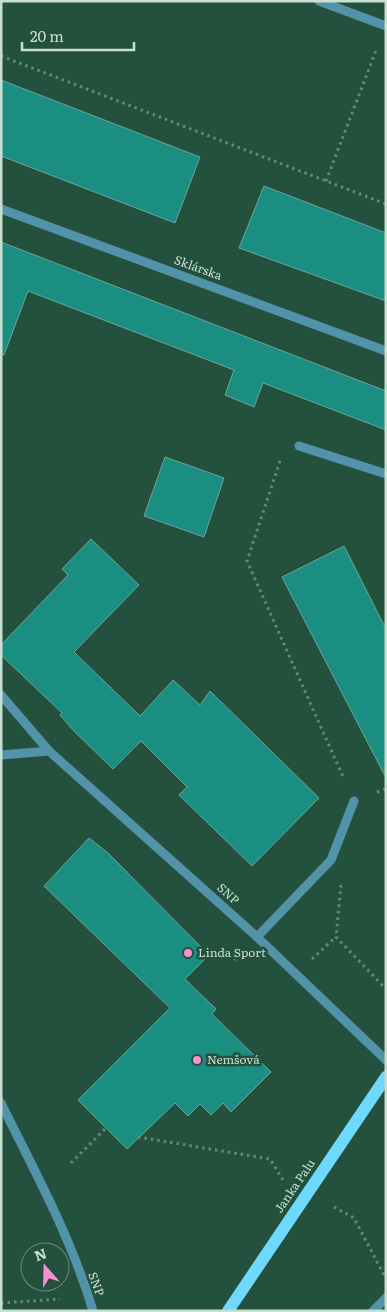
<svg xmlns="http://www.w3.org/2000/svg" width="387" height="1312" font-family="Literata,serif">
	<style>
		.building { fill: #1b8e82; stroke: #6ca49b }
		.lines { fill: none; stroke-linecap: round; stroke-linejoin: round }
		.path { stroke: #658979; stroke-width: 3; stroke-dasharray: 2.5 4; stroke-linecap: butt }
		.minor { stroke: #5393a9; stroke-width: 9 }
		.major { stroke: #6ed8fd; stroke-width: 12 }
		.poi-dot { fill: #f690cf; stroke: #24513e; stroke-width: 2 }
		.labels { text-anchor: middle; stroke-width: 5; stroke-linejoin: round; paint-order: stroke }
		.street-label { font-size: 12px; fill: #c8dfd3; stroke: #24513e }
		.poi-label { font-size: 12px; fill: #c8dfd3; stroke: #24513e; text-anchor: start }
	</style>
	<rect width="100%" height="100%" fill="#24513e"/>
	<g class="building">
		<path d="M 1,80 L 200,157 L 175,223 L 1,156 Z"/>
		<path d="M 264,186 L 386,233 L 386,301 L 239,248 Z"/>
		<path d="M 1,242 L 386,391 L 386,430 L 263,383 L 254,407 L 225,395 L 234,370 L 28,291 L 4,355 L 1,354 Z"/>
		<path d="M 165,457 L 224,478 L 204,537 L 144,516 Z"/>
		<path d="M 91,539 L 139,585 L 74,652 L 140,716 L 173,680 L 200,705 L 210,691 L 319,798 L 252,866 L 179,795 L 187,787 L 141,741 L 113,769 L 73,730 L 60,715 L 62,713 L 1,655 L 1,645 L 68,575 L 62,569 Z"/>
		<path d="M 344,546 L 386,629 L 386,778 L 282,577 Z"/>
		<path d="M 89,838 L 108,853 L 209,955 L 185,979 L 216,1009 L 212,1014 L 271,1072 L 231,1112 L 223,1103 L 211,1115 L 200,1104 L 188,1116 L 175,1103 L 127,1149 L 78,1100 L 170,1008 L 44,886 Z"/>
	</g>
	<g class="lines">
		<g class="path">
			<path d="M 1,56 L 386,204"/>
			<path d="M 326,181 L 377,48"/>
			<path d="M 280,461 L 247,561 L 344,779"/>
			<path d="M 377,792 L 386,789"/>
			<path d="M 341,885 L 336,937 L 386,989"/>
			<path d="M 312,959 L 336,937"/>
			<path d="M 234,960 L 241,953"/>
			<path d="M 138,1137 L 270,1159 L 283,1180"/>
			<path d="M 71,1163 L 106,1128"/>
			<path d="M 334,1207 L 354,1218 L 384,1275"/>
			<path d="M 1,1303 L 60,1299"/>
		</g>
		<g class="minor">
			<path d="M 319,1 L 386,26"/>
			<path d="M 1,209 L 386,351"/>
			<path d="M 299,446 L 386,474"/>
			<path d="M 1,695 L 49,751 L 257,937 L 386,1060"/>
			<path d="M 1,755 L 49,751"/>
			<path d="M 257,937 L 331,860 L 354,801"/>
			<path d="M 1,1103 C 34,1170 72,1239 93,1311"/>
			<path d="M 373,1311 L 386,1298"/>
		</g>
		<path class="major" d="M 228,1311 L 386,1077"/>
	</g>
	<g class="poi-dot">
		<circle cx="188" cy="953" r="5"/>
		<circle cx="197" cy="1060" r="5"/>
	</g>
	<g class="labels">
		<g class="street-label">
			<text transform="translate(198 268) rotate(20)" y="4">Sklárska</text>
			<text transform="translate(228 894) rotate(42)" y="4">SNP</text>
			<text transform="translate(295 1186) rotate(-56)" y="4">Janka Palu</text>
			<text transform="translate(96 1284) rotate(70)" y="4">SNP</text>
		</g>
		<g class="poi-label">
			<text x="198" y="957">Linda Sport</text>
			<text x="207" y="1064">Nemšová</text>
		</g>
	</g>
	<rect width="387" height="1312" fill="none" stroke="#c8dfd3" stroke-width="5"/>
	<g transform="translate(45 1267) rotate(340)"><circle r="24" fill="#24513e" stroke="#668a7a"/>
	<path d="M0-4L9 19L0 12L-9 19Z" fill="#f690cf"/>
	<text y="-8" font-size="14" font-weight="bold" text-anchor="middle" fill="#c8dfd3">N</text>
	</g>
	<path d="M22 42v8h112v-8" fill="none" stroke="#c8dfd3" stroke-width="2.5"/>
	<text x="30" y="42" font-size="15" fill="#c8dfd3" stroke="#24513e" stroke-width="4" paint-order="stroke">20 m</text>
</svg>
